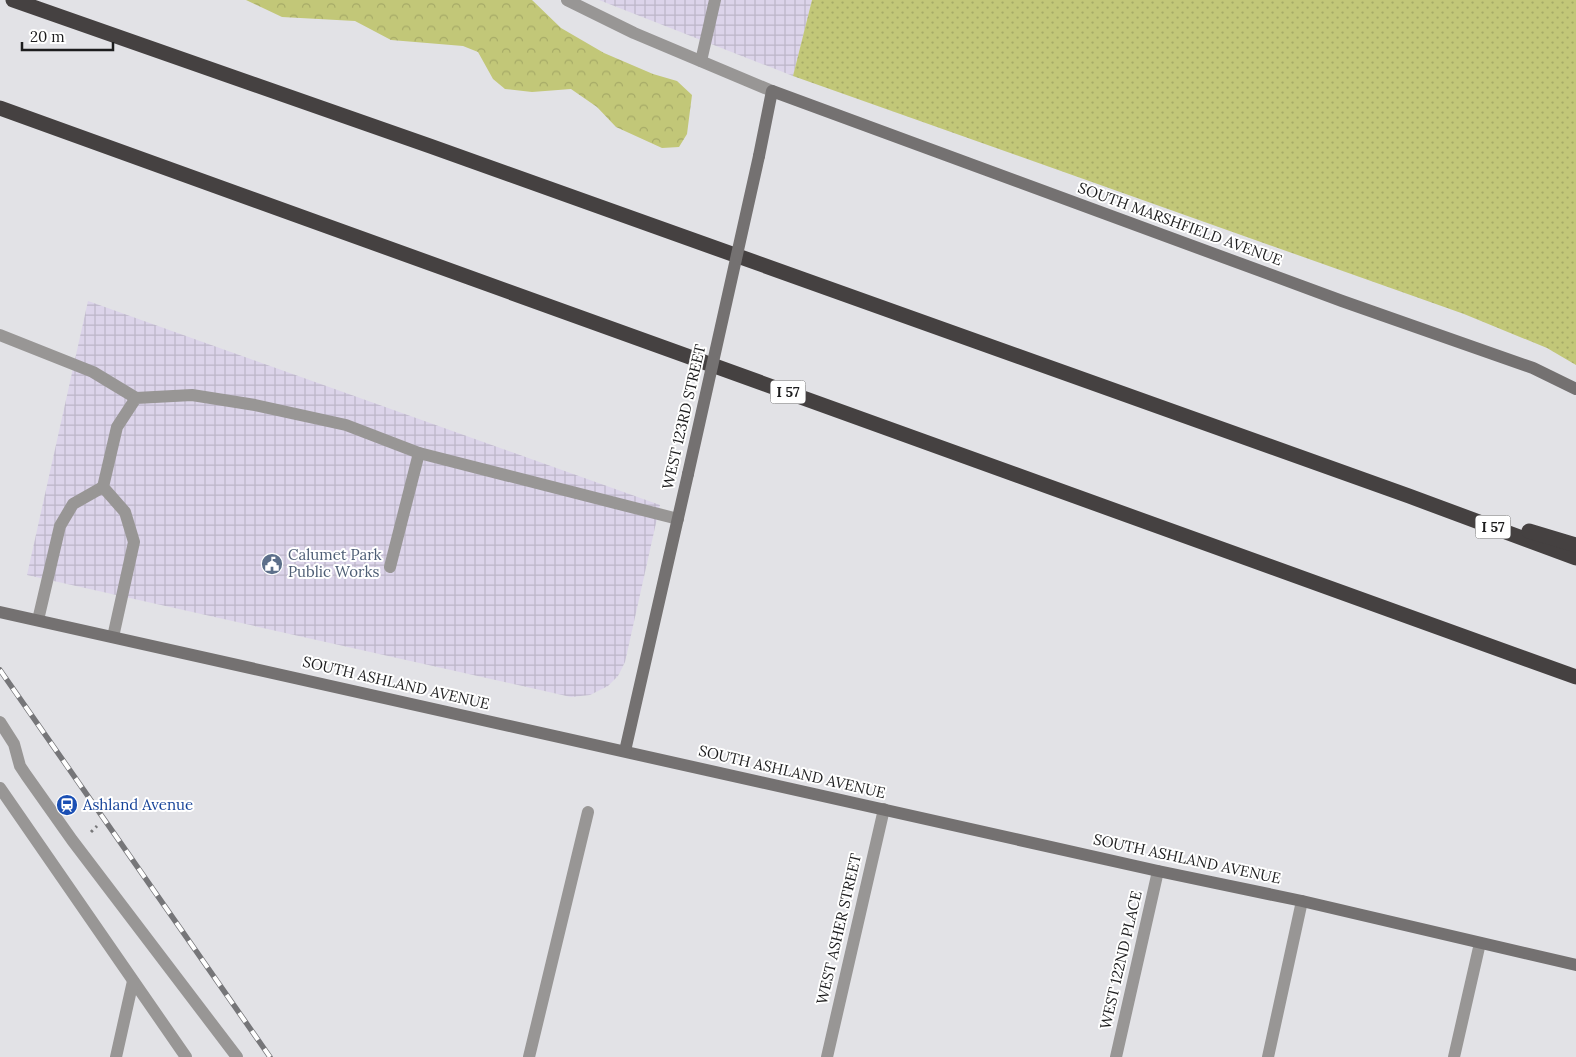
<svg xmlns="http://www.w3.org/2000/svg" width="1576" height="1057" font-family="Lora,serif">
	<style>
		.industrial { fill: url(#industrial-grid) }
		.green { fill: url(#green-dots) }
		.forest { fill: url(#forest-crowns) }
		.lines { fill: none; stroke-linecap: round; stroke-linejoin: round }
		.path { stroke: #777779; stroke-width: 3; stroke-dasharray: 2.5 4; stroke-linecap: butt }
		.lane { stroke: #989695; stroke-width: 12 }
		.street { stroke: #989695; stroke-width: 12 }
		.secondary { stroke: #747171; stroke-width: 12 }
		.highway { stroke: #454141; stroke-width: 15 }
		.rail-casing { stroke: #767679; stroke-width: 5.5 }
		.rail { stroke: #fff; stroke-width: 4; stroke-dasharray: 11; stroke-linecap: butt }
		.secondary-bridge { stroke: #747171; stroke-width: 12 }
		.labels { text-anchor: middle; stroke-width: 4; stroke-linejoin: round; paint-order: stroke }
		.shield { fill: #fff; stroke: #616162; stroke-width: 1 }
		.shield-label { font-size: 14px; font-weight: bold; fill: #1d1d1e }
		.street-label { font-size: 15px; fill: #1d1d1e; stroke: #fff }
		.service-label { font-size: 15px; fill: #4e5e75; stroke: #fff; text-anchor: start }
		.transit-label { font-size: 15px; fill: #164399; stroke: #fff; text-anchor: start }
	</style>
	<defs>
		<pattern id="industrial-grid" width="8" height="8" patternUnits="userSpaceOnUse" patternTransform="scale(1.25)"><rect width="8" height="8" fill="#dcd4ea"/><path d="M0 4h8M4 0v8" fill="none" stroke="#bcb6c8"/></pattern>
		<pattern id="green-dots" width="8" height="8" patternUnits="userSpaceOnUse" patternTransform="scale(1.25)"><rect width="8" height="8" fill="#c2c778"/><path d="M2 2h.1M6 6h.1" fill="none" stroke="#a6aa67" stroke-width="1.8" stroke-linecap="round"/></pattern>
		<pattern id="forest-crowns" width="20" height="18" patternUnits="userSpaceOnUse" patternTransform="scale(1.25)"><rect width="20" height="18" fill="#c2c778"/><path d="M2 6a3 3 0 1 1 6 0M12 15a3 3 0 1 1 6 0" fill="none" stroke="#a6aa67"/></pattern>
	</defs>
	<rect width="100%" height="100%" fill="#e2e2e6"/>
	<g class="industrial">
		<path d="M 599,0 L 812,0 L 793,76 Z"/>
		<path d="M 88,301 L 660,505 L 625,662 L 618,676 L 608,686 L 590,695 L 571,697 L 27,575 Z"/>
	</g>
	<path class="green" d="M 812,0 L 1576,0 L 1576,365 L 1547,348 L 1464,314 L 793,76 Z"/>
	<path class="forest" d="M 246,0 L 532,0 L 561,28 L 604,53 L 653,74 L 677,81 L 692,95 L 687,134 L 679,147 L 662,148 L 616,127 L 597,107 L 571,89 L 532,92 L 505,89 L 493,79 L 478,52 L 463,46 L 391,40 L 355,21 L 282,17 Z"/>
	<g class="lines">
		<path class="path" d="M 91,832 L 97,826"/>
		<g class="lane">
			<path d="M 567,0 L 634,33 L 772,91"/>
			<path d="M 701,61 L 715,0"/>
			<path d="M 0,335 L 93,372 L 136,398"/>
			<path d="M 390,567 L 419,453"/>
			<path d="M 38,620 L 60,526 L 73,504 L 103,487"/>
			<path d="M 113,637 L 134,542 L 125,512 L 103,487 L 117,427 L 136,398 L 192,395 L 255,405 L 346,425 L 419,453 L 678,519"/>
			<path d="M 0,722 L 14,744 L 20,766 L 26,775 L 72,840 L 237,1057"/>
			<path d="M 0,788 L 186,1057"/>
			<path d="M 116,1057 L 133,981"/>
			<path d="M 1268,1057 L 1302,901"/>
		</g>
		<g class="street">
			<path d="M 529,1057 L 588,812"/>
			<path d="M 827,1057 L 884,809"/>
			<path d="M 1116,1057 L 1158,871"/>
			<path d="M 1454,1057 L 1480,943"/>
		</g>
		<g class="secondary">
			<path d="M 759,156 L 772,91 L 1342,301 L 1533,368 L 1576,389"/>
			<path d="M 0,612 L 1158,871 L 1302,901 L 1576,965"/>
			<path d="M 625,751 L 688,474"/>
		</g>
		<g class="highway">
			<path d="M 13,0 L 430,146 L 1409,496 L 1576,558"/>
			<path d="M 0,108 L 1576,677"/>
			<path d="M 1529,531 L 1576,545"/>
		</g>
		<g class="rail-casing">
			<path id="rail" d="M 0,670 L 270,1057"/>
		</g>
		<use href="#rail" class="rail"/>
		<path class="secondary-bridge" d="M 688,474 L 759,156"/>
	</g>
	<defs>
		<g id="civic-disc" transform="scale(1.125)"><circle r="9.5" fill="#5c6f8a" stroke="#fff"/><path d="M-.6-6.5H3V-4.5H.6V-3L4-1V1h2V6H-6V1h2V-1L-.6-3ZM-1.2 2.5V6h2.4V2.5Z" fill="#fff"/></g>
		<g id="station-disc" transform="scale(1.125)"><circle r="9.5" fill="#1a4fb4" stroke="#fff"/><path d="M-3-6H3Q5-6 5-4V2Q5 4 3 4L4.5 6H3L1.5 4h-3L-3 6H-4.5L-3 4Q-5 4-5 2V-4Q-5-6-3-6ZM-3.5-4v3h7v-3ZM-3.5 1v1.5H-2V1ZM2 1v1.5H3.5V1Z" fill="#fff"/></g>
	</defs>
	<g fill-rule="evenodd">
		<use href="#civic-disc" x="272" y="564"/>
		<use href="#station-disc" x="67" y="805"/>
	</g>
	<g class="labels">
		<g class="shield">
			<rect x="770.5" y="380.5" width="35" height="23" rx="4"/>
			<rect x="1475.5" y="515.5" width="35" height="23" rx="4"/>
		</g>
		<g class="shield-label">
			<text x="788" y="397">I 57</text>
			<text x="1493" y="532">I 57</text>
		</g>
		<g class="street-label">
			<text transform="translate(1180 224) rotate(20)" y="5">SOUTH MARSHFIELD AVENUE</text>
			<text transform="translate(684 417) rotate(-77)" y="5">WEST 123RD STREET</text>
			<text transform="translate(396 683) rotate(13)" y="5">SOUTH ASHLAND AVENUE</text>
			<text transform="translate(792 772) rotate(13)" y="5">SOUTH ASHLAND AVENUE</text>
			<text transform="translate(1187 859) rotate(12)" y="5">SOUTH ASHLAND AVENUE</text>
			<text transform="translate(839 929) rotate(-77)" y="5">WEST ASHER STREET</text>
			<text transform="translate(1121 960) rotate(-77)" y="5">WEST 122ND PLACE</text>
		</g>
		<g class="service-label">
			<text x="288" y="560">Calumet Park<tspan x="288" dy="17">Public Works</tspan></text>
		</g>
		<g class="transit-label">
			<text x="83" y="810">Ashland Avenue</text>
		</g>
	</g>
	<path d="M22 42v8h91v-8" fill="none" stroke="#1d1d1e" stroke-width="2.5"/>
	<text x="30" y="42" font-size="15" fill="#1d1d1e" stroke="#ffffff" stroke-width="4" paint-order="stroke">20 m</text>
</svg>
